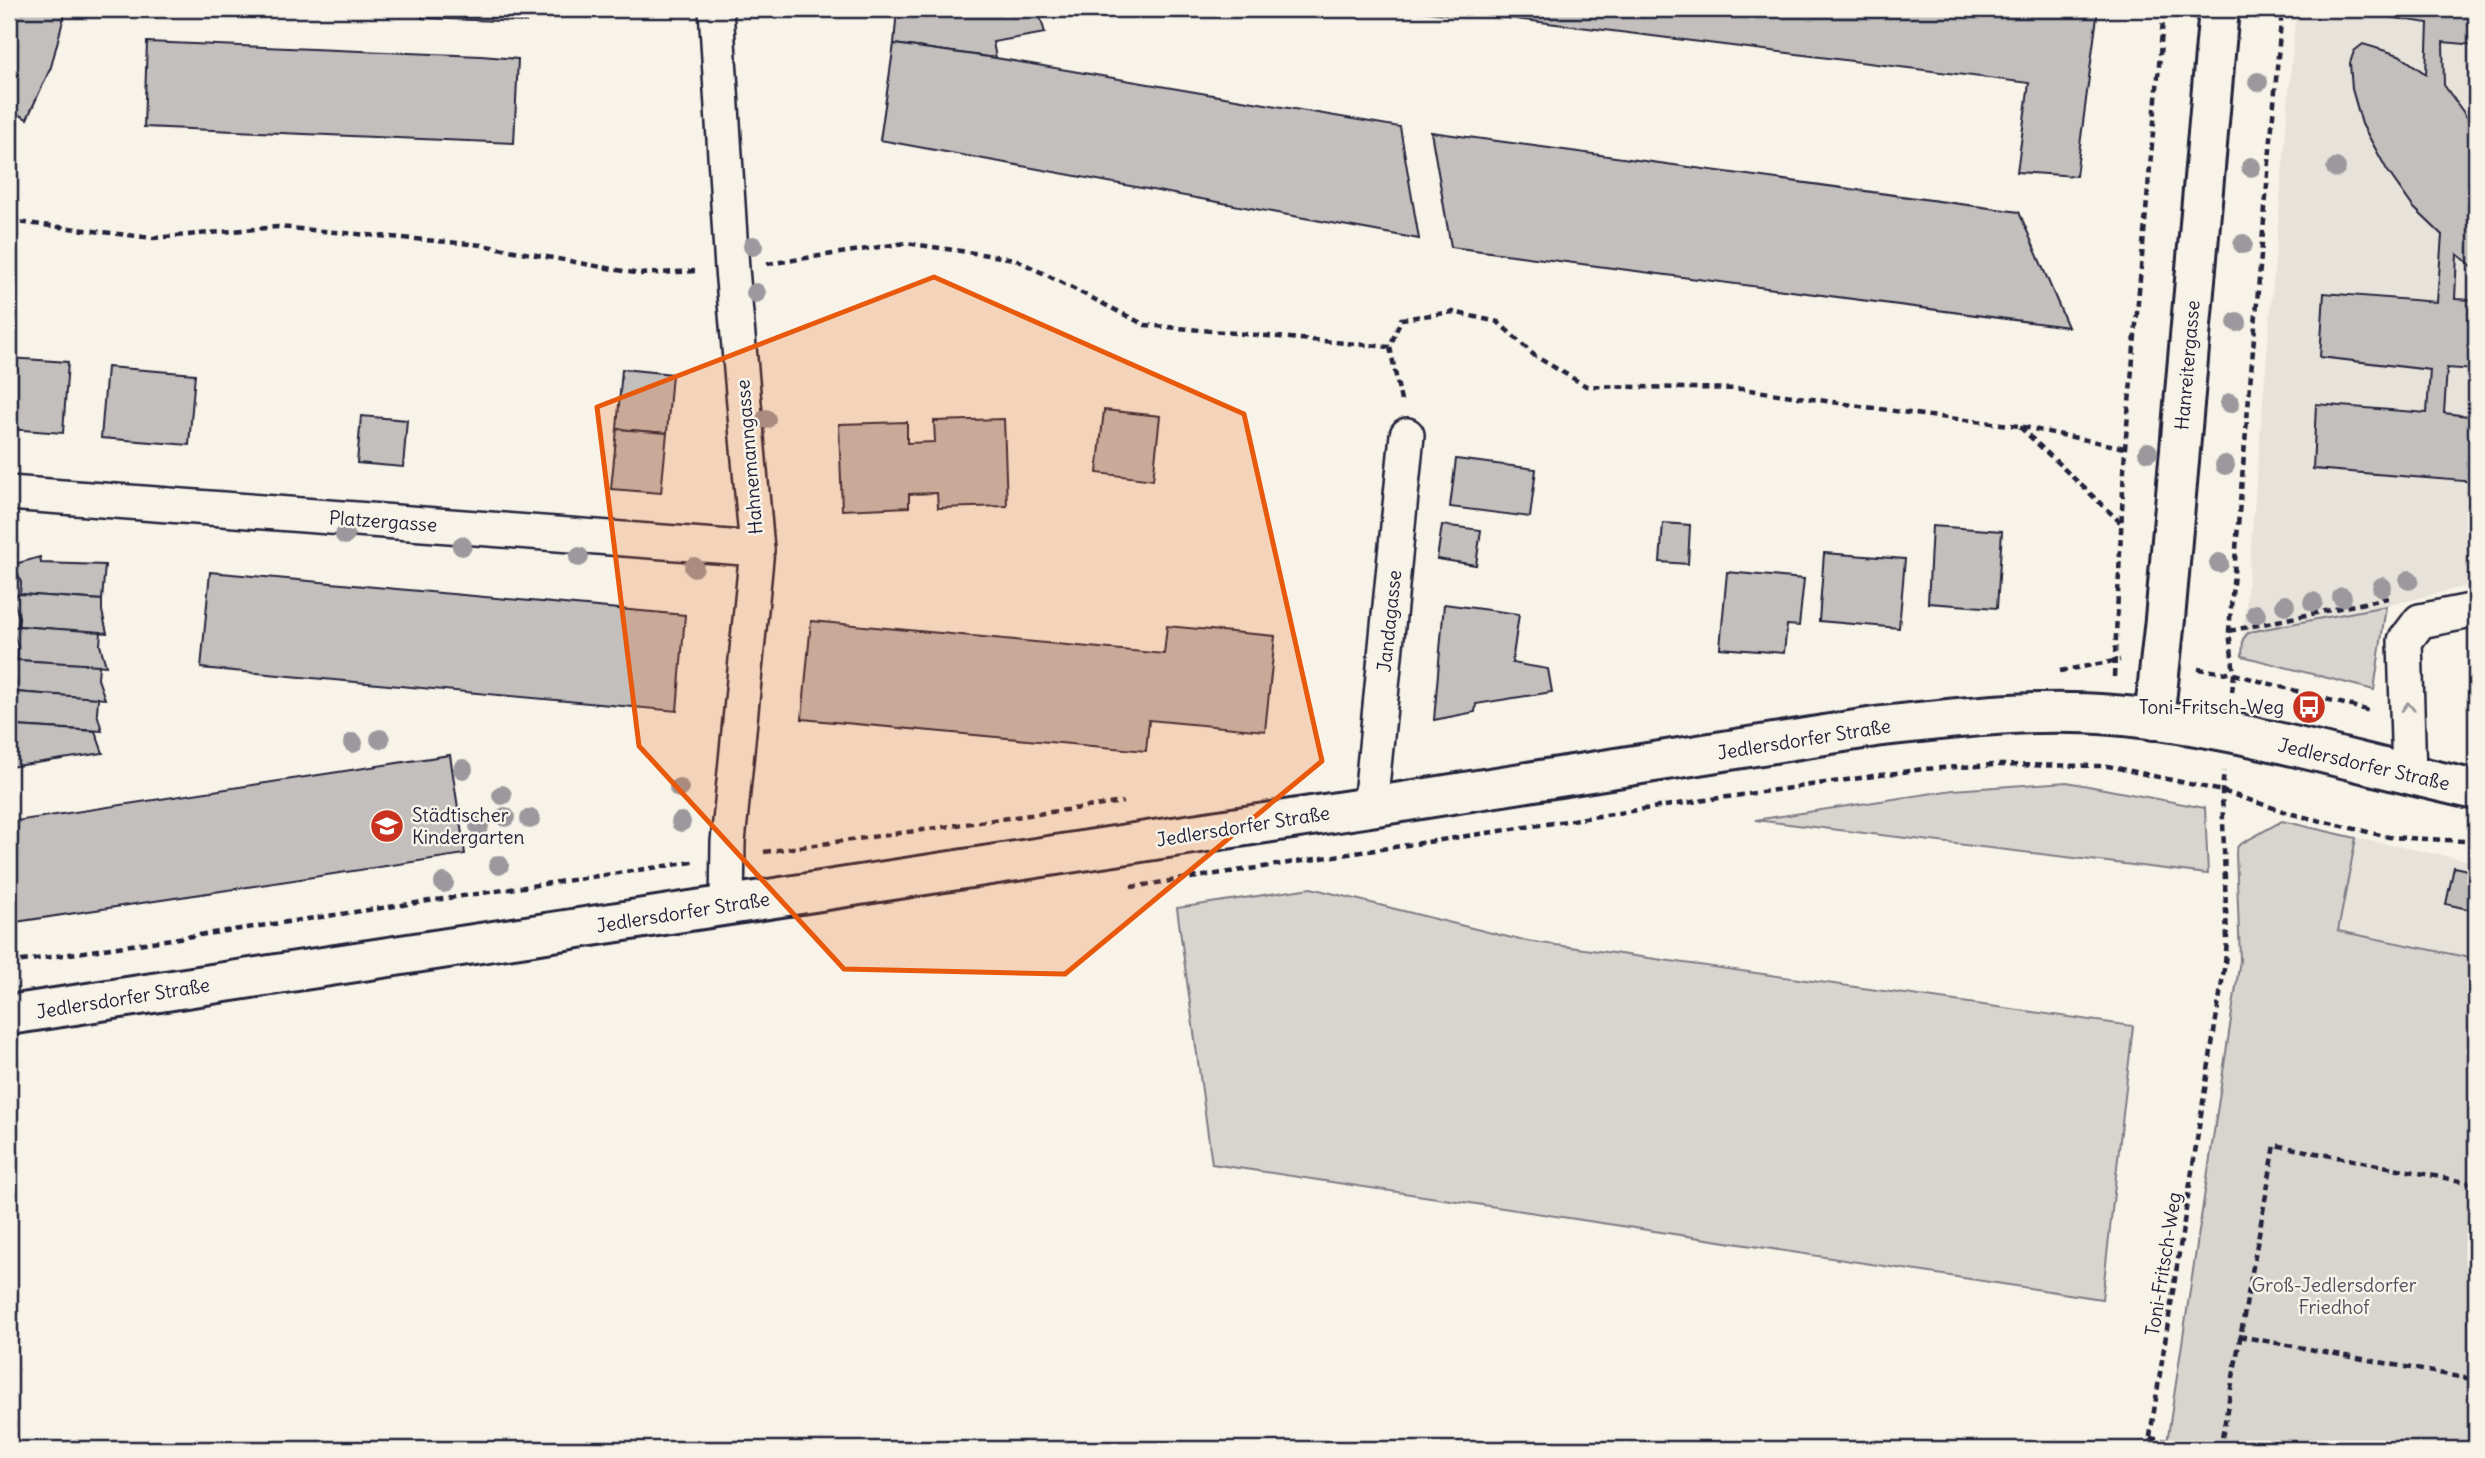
<svg xmlns="http://www.w3.org/2000/svg" width="2485" height="1458" font-family="Delius,sans-serif">
	<style>
		.built { fill: #e7e3db }
		.green { fill: #d8d5cf; stroke: #7d7c85; stroke-width: 2 }
		.building { fill: #c2bfbd; stroke: #22223b; stroke-width: 2 }
		.lines { fill: none; stroke-linecap: round; stroke-linejoin: round }
		.minor-casing { stroke: #22223b; stroke-width: 38 }
		.tertiary-casing { stroke: #22223b; stroke-width: 44 }
		.path { stroke: #22223b; stroke-width: 4.5; stroke-dasharray: 7 5; stroke-linecap: butt }
		.minor { stroke: #f7f3e8; stroke-width: 33 }
		.tertiary { stroke: #f7f3e8; stroke-width: 38 }
		.tree { fill: #9b999d }
		.oneway { stroke: #97959a }
		.marked { fill: #e8590c; fill-opacity: 0.2; stroke: #e8590c; stroke-width: 5; stroke-linejoin: round }
		.labels { text-anchor: middle; stroke-width: 5; stroke-linejoin: round; paint-order: stroke }
		.street-label { font-size: 19px; fill: #22223b; stroke: #f7f3e8 }
		.poi-label { font-size: 19px; fill: #22223b; stroke: #f7f3e8; text-anchor: end }
		.park-label { font-size: 19px; fill: #504f60; stroke: #f7f3e8 }
	</style>
	<rect width="100%" height="100%" fill="#f7f3e8"/>
	<filter id="ink" filterUnits="userSpaceOnUse"><feTurbulence type="fractalNoise" baseFrequency=".0143" numOctaves="2"/><feDisplacementMap in="SourceGraphic" scale="14" xChannelSelector="R" yChannelSelector="G"/><feConvolveMatrix kernelMatrix="1 2 1 2 8 2 1 2 1" color-interpolation-filters="sRGB"/></filter>
	<g filter="url(#ink)">
		<g class="built">
			<path d="M 2296,9 L 2476,9 L 2476,584 L 2386,606 L 2250,632 L 2243,639 Z"/>
			<path d="M 2356,838 L 2476,862 L 2476,959 L 2338,931 Z"/>
		</g>
		<g class="green">
			<path d="M 2386,606 L 2374,690 L 2242,656 L 2243,639 L 2249,632 Z"/>
			<path d="M 2067,782 L 2205,808 L 2208,874 L 1755,820 L 1953,790 Z"/>
			<path d="M 2282,821 L 2356,838 L 2338,931 L 2476,959 L 2476,1449 L 2166,1449 L 2240,960 L 2236,852 L 2238,846 L 2244,842 Z"/>
			<path d="M 1311,888 L 1520,940 L 2133,1026 L 2102,1299 L 1212,1164 L 1177,908 Z"/>
		</g>
		<g class="building">
			<path d="M 9,9 L 66,9 L 51,67 L 27,119 L 9,109 Z"/>
			<path d="M 422,9 L 527,9 L 526,22 L 422,18 Z"/>
			<path d="M 897,9 L 1038,9 L 1045,33 L 993,42 L 996,58 L 894,44 Z"/>
			<path d="M 1401,9 L 1454,9 L 1456,15 Z"/>
			<path d="M 1482,9 L 2098,9 L 2076,176 L 2017,172 L 2029,83 L 1483,15 Z"/>
			<path d="M 2350,9 L 2476,9 L 2476,45 L 2443,42 L 2444,85 L 2476,130 L 2476,269 L 2457,254 L 2455,299 L 2476,300 L 2476,370 L 2447,368 L 2444,413 L 2476,417 L 2476,482 L 2313,469 L 2316,404 L 2427,413 L 2430,370 L 2320,357 L 2324,293 L 2437,302 L 2442,235 L 2413,207 L 2387,170 L 2362,124 L 2352,89 L 2350,63 L 2354,51 L 2363,44 L 2399,55 L 2426,74 L 2428,23 L 2350,11 Z"/>
			<path d="M 147,42 L 481,56 L 518,59 L 514,143 L 144,127 Z"/>
			<path d="M 894,44 L 996,58 L 1400,127 L 1419,239 L 880,140 Z"/>
			<path d="M 1431,132 L 2019,212 L 2068,327 L 1451,247 Z"/>
			<path d="M 9,358 L 68,362 L 63,433 L 9,429 Z"/>
			<path d="M 107,367 L 195,374 L 189,445 L 101,438 Z"/>
			<path d="M 622,369 L 672,374 L 667,433 L 617,429 Z"/>
			<path d="M 1104,410 L 1160,416 L 1153,480 L 1097,473 Z"/>
			<path d="M 361,416 L 407,420 L 403,467 L 357,463 Z"/>
			<path d="M 1004,419 L 1007,506 L 938,508 L 937,493 L 909,494 L 909,507 L 842,510 L 839,424 L 907,422 L 907,443 L 935,442 L 934,421 Z"/>
			<path d="M 617,429 L 667,433 L 661,493 L 611,489 Z"/>
			<path d="M 1456,459 L 1536,469 L 1530,517 L 1450,507 Z"/>
			<path d="M 1663,523 L 1690,525 L 1688,564 L 1660,562 Z"/>
			<path d="M 1442,525 L 1481,530 L 1476,565 L 1437,559 Z"/>
			<path d="M 1932,526 L 2002,531 L 1997,608 L 1928,603 Z"/>
			<path d="M 1824,553 L 1905,559 L 1899,628 L 1819,621 Z"/>
			<path d="M 40,557 L 41,563 L 105,565 L 102,600 L 20,594 L 21,583 L 15,564 Z"/>
			<path d="M 210,572 L 685,615 L 677,711 L 201,668 Z"/>
			<path d="M 1727,572 L 1804,579 L 1799,626 L 1787,625 L 1784,653 L 1720,648 Z"/>
			<path d="M 20,594 L 102,600 L 102,611 L 107,633 L 18,626 L 19,617 L 12,596 Z"/>
			<path d="M 1444,604 L 1519,614 L 1512,663 L 1548,669 L 1552,692 L 1476,704 L 1475,712 L 1434,720 Z"/>
			<path d="M 811,621 L 1164,654 L 1167,626 L 1275,636 L 1265,731 L 1149,720 L 1146,751 L 802,719 Z"/>
			<path d="M 18,626 L 101,632 L 100,645 L 106,666 L 17,660 L 18,648 L 12,628 Z"/>
			<path d="M 17,660 L 99,665 L 98,679 L 105,699 L 15,692 L 16,683 L 10,662 Z"/>
			<path d="M 15,692 L 98,698 L 97,713 L 102,731 L 15,726 L 15,714 L 9,694 Z"/>
			<path d="M 15,726 L 95,731 L 103,753 L 9,767 Z"/>
			<path d="M 450,755 L 465,854 L 9,923 L 9,822 Z"/>
			<path d="M 2454,867 L 2476,872 L 2476,911 L 2446,904 Z"/>
		</g>
		<g class="lines">
			<g class="minor-casing">
				<g id="minor">
					<path d="M 716,9 L 732,269 L 757,549 L 728,842 L 727,905"/>
					<path d="M 9,493 L 757,549"/>
					<path d="M 2409,775 L 2405,641 L 2420,621 L 2476,610"/>
					<path d="M 1370,807 L 1407,435"/>
				</g>
			</g>
			<g class="tertiary-casing">
				<g id="tertiary">
					<path d="M 2154,720 L 2165,619 L 2219,9"/>
					<path d="M 9,1015 L 1370,807 L 1875,727 C 1953,718 2034,708 2113,715 C 2236,725 2356,764 2476,790"/>
				</g>
			</g>
			<g class="path">
				<path d="M 9,221 L 153,238 L 278,227 L 482,245 L 640,274 L 696,271"/>
				<path d="M 767,264 L 906,243 L 1015,259 L 1145,325 L 1390,347 L 1401,319 L 1453,312 L 1498,322 L 1535,356 L 1586,386 L 1743,389 L 1922,415 L 2019,426 L 2125,448"/>
				<path d="M 1390,347 L 1401,401"/>
				<path d="M 2020,427 L 2120,522"/>
				<path d="M 2229,631 L 2393,597"/>
				<path d="M 2198,669 L 2234,674 L 2370,711"/>
				<path d="M 2060,671 L 2120,660"/>
				<path d="M 2114,677 L 2125,448 L 2164,9"/>
				<path d="M 2232,692 L 2234,674 L 2229,631 L 2282,9"/>
				<path d="M 764,852 L 1123,802"/>
				<path d="M 1131,887 L 1678,804 L 1923,769 L 1995,765 L 2108,766 L 2222,791 L 2292,814 L 2389,837 L 2464,841 L 2476,843"/>
				<path d="M 9,963 L 693,862"/>
				<path d="M 2239,1336 L 2476,1380"/>
				<path d="M 2150,1438 L 2209,1449"/>
				<path d="M 2148,1449 L 2225,963 L 2227,941 L 2222,791 L 2224,771"/>
				<path d="M 2220,1449 L 2275,1145 L 2476,1184"/>
			</g>
			<use href="#minor" class="minor"/>
			<use href="#tertiary" class="tertiary"/>
		</g>
		<g class="tree">
			<circle cx="2258" cy="82" r="10"/>
			<circle cx="2251" cy="167" r="10"/>
			<circle cx="2336" cy="168" r="10"/>
			<circle cx="2243" cy="244" r="10"/>
			<circle cx="753" cy="246" r="10"/>
			<circle cx="756" cy="293" r="10"/>
			<circle cx="2237" cy="322" r="10"/>
			<circle cx="2230" cy="403" r="10"/>
			<circle cx="766" cy="419" r="10"/>
			<circle cx="2148" cy="452" r="10"/>
			<circle cx="2225" cy="465" r="10"/>
			<circle cx="345" cy="535" r="10"/>
			<circle cx="462" cy="546" r="10"/>
			<circle cx="579" cy="557" r="10"/>
			<circle cx="2219" cy="563" r="10"/>
			<circle cx="694" cy="567" r="10"/>
			<circle cx="2409" cy="580" r="10"/>
			<circle cx="2382" cy="587" r="10"/>
			<circle cx="2342" cy="597" r="10"/>
			<circle cx="2313" cy="602" r="10"/>
			<circle cx="2285" cy="605" r="10"/>
			<circle cx="2256" cy="614" r="10"/>
			<circle cx="380" cy="739" r="10"/>
			<circle cx="353" cy="743" r="10"/>
			<circle cx="463" cy="769" r="10"/>
			<circle cx="679" cy="788" r="10"/>
			<circle cx="502" cy="795" r="10"/>
			<circle cx="505" cy="817" r="10"/>
			<circle cx="530" cy="819" r="10"/>
			<circle cx="681" cy="822" r="10"/>
			<circle cx="479" cy="826" r="10"/>
			<circle cx="499" cy="865" r="10"/>
			<circle cx="444" cy="883" r="10"/>
		</g>
		<defs><path id="oneway-chevron" d="M-2-3.5L2.5 0L-2 3.5" fill="none" stroke-width="1.6" stroke-linecap="round" stroke-linejoin="round" transform="scale(1.75)"/></defs>
		<use class="oneway" href="#oneway-chevron" transform="translate(2408 707) rotate(-92)"/>
	</g>
	<path class="marked" d="M 934,277 L 1244,414 L 1322,761 L 1065,974 L 844,969 L 639,746 L 597,407 Z"/>
	<defs>
		<g id="bus-disc" transform="scale(1.75)"><circle r="9.5" fill="#c8321e" stroke="#f7f3e8"/><path d="M-5-6H5V4H4V6H2V4H-2V6H-4V4H-5ZM-3.5-4V0h7V-4ZM-3.5 1.2v1.5H-2V1.2ZM2 1.2v1.5H3.5V1.2Z" fill="#fff"/></g>
		<g id="school-disc" transform="scale(1.75)"><circle r="9.5" fill="#c8321e" stroke="#f7f3e8"/><path d="M0-5L7-2L0 1L-7-2ZM-4 1L0 2.5L4 1V4Q0 6-4 4Z" fill="#fff"/></g>
	</defs>
	<g fill-rule="evenodd">
		<use href="#bus-disc" x="2309" y="707"/>
		<use href="#school-disc" x="387" y="826"/>
	</g>
	<g class="labels">
		<g class="street-label">
			<text transform="translate(2187 365) rotate(-85)" y="7">Hanreitergasse</text>
			<text transform="translate(749 457) rotate(-95)" y="7">Hahnemanngasse</text>
			<text transform="translate(383 521) rotate(4)" y="7">Platzergasse</text>
			<text transform="translate(1389 621) rotate(-84)" y="7">Jandagasse</text>
			<text transform="translate(1804 739) rotate(-9)" y="7">Jedlersdorfer Straße</text>
			<text transform="translate(2364 764) rotate(13)" y="7">Jedlersdorfer Straße</text>
			<text transform="translate(1243 826) rotate(-9)" y="7">Jedlersdorfer Straße</text>
			<text transform="translate(683 912) rotate(-9)" y="7">Jedlersdorfer Straße</text>
			<text transform="translate(123 998) rotate(-9)" y="7">Jedlersdorfer Straße</text>
			<text transform="translate(2163 1264) rotate(-81)" y="7">Toni-Fritsch-Weg</text>
		</g>
		<g class="poi-label">
			<text x="2284" y="714">Toni-Fritsch-Weg</text>
			<text x="412" y="822" text-anchor="start">Städtischer<tspan x="412" dy="22">Kindergarten</tspan></text>
		</g>
		<g class="park-label">
			<text x="2334" y="1292">Groß-Jedlersdorfer<tspan x="2334" dy="22">Friedhof</tspan></text>
		</g>
	</g>
	<rect width="2485" height="1458" fill="none" stroke="#f7f3e8" stroke-width="35"/>
	<rect x="18" y="18" width="2450" height="1423" fill="none" stroke="#22223b" stroke-width="2.5" filter="url(#ink)"/>
</svg>
